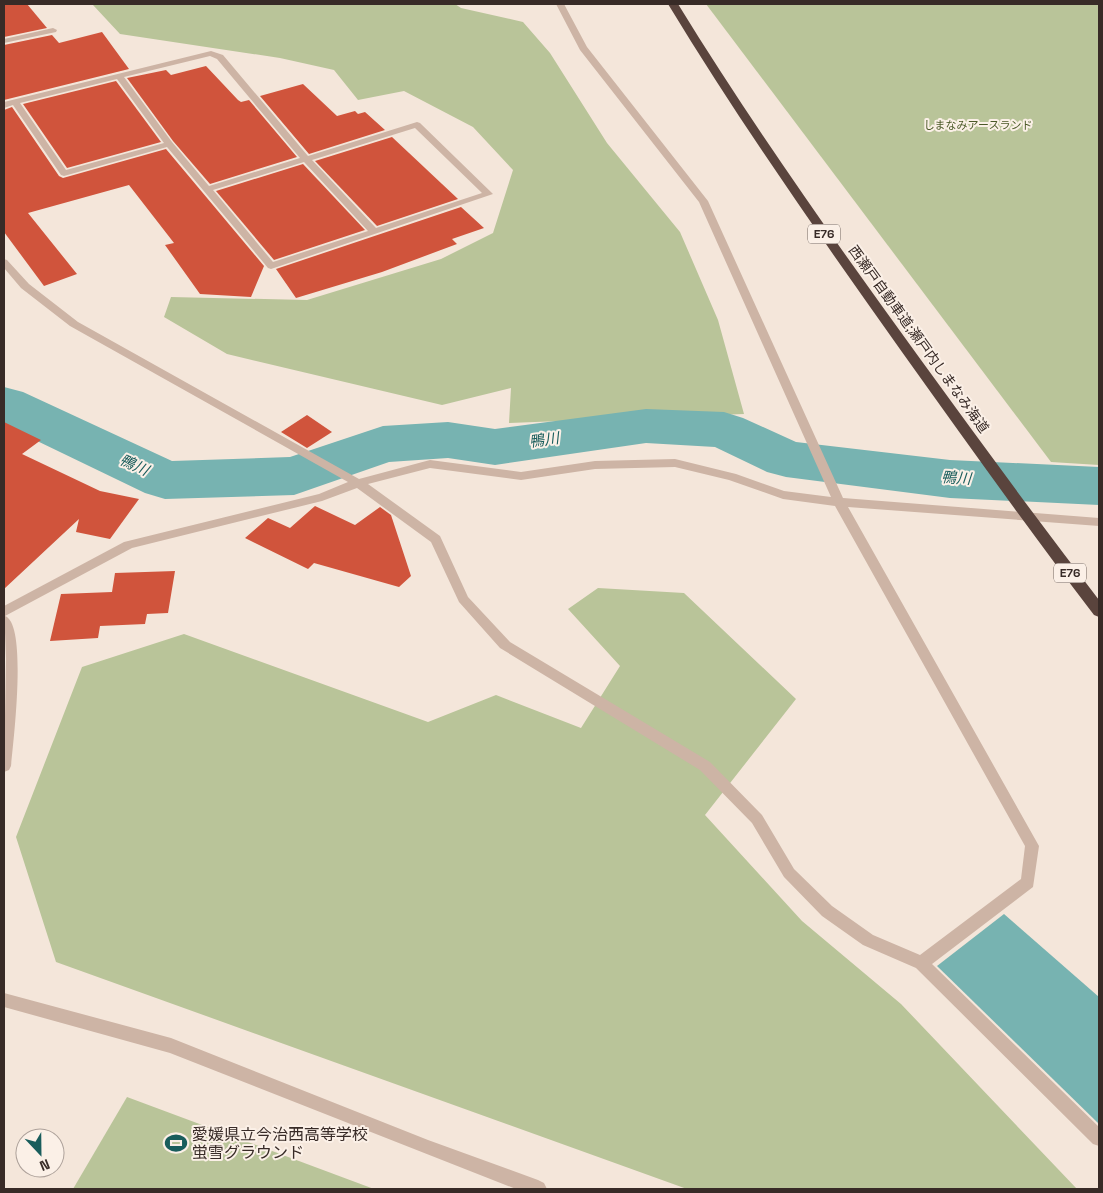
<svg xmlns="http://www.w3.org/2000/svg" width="1103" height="1193" font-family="'Space Grotesk','Noto Sans JP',sans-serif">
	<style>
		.green { fill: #b9c499 }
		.water { fill: #77b3b1 }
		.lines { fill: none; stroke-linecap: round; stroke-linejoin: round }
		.river { fill: #77b3b1; fill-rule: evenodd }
		.building { fill: #d0543c }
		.minor { fill: #cdb4a5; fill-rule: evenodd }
		.motorway { fill: #5a443d; fill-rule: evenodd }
		.labels { text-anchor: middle; stroke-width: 4; stroke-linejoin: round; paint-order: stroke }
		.far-park-label { font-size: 11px; fill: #4b5928; stroke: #fbf0e7 }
		.shield { fill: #fbf0e7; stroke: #726661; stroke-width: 1 }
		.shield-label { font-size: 12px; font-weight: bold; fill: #382b27 }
		.street-label { font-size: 14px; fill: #382b27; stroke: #fbf0e7 }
		.water-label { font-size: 15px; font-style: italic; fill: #195d5c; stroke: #fbf0e7 }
		.near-poi-label { font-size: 16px; fill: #382b27; stroke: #fbf0e7; text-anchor: start }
	</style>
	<rect width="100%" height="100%" fill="#f4e6da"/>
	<g class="green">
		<path d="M 98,4 L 455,4 L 461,8 L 523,22 L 550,53 L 607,143 L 680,232 L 718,320 L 744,414 L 509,423 L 511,388 L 442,405 L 227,354 L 164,317 L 171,297 L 307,300 L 441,259 L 493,233 L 513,170 L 473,127 L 404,91 L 358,100 L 334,70 L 280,58 L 120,34 L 93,5 Z"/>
		<path d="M 706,4 L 1099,4 L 1099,465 L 1051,462 Z"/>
		<path d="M 598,588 L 684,593 L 796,699 L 705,815 L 802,921 L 901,1004 L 1077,1189 L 687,1189 L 56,962 L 16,837 L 82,667 L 184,634 L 428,722 L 496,695 L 581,728 L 620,666 L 568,609 Z"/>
		<path d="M 127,1097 L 374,1189 L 73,1189 Z"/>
	</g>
	<path class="water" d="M 1004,914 L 1099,997 L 1099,1124 L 937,966 Z"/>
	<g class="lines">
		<path class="river" d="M 4,387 L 23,392 L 172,461 L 290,457 L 383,426 L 448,422 L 495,429 L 646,409 L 724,412 L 743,418 L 796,442 L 950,460 L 1099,467 L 1099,505 L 950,498 L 786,477 L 767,472 L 715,447 L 646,443 L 495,465 L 448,458 L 389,462 L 294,495 L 165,499 L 145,493 L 4,425 Z"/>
	</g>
	<g class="building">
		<path d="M 4,4 L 27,4 L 47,28 L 4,37 Z"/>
		<path d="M 102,32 L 129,69 L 4,100 L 4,45 L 52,35 L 59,43 Z"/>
		<path d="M 206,66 L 238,100 L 241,102 L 249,100 L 297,157 L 210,184 L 173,141 L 127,78 L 166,70 L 171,75 Z"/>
		<path d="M 116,81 L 161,142 L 67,168 L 23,104 Z"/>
		<path d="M 303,84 L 337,116 L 355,111 L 358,114 L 365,112 L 385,130 L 309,154 L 260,96 Z"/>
		<path d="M 12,107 L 59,176 L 63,178 L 166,149 L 264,266 L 251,297 L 200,294 L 165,245 L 174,243 L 129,185 L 28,213 L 77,274 L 44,286 L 4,232 L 4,110 Z"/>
		<path d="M 392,137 L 458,199 L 377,226 L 315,161 Z"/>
		<path d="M 303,164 L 365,230 L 274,260 L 216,191 Z"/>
		<path d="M 461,207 L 484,228 L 452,239 L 457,244 L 382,272 L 296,298 L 276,269 Z"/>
		<path d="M 307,415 L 332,432 L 307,448 L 281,432 Z"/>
		<path d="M 4,422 L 41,440 L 22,454 L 100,491 L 139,499 L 110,539 L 76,532 L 79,519 L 4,589 Z"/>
		<path d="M 315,506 L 355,525 L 380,507 L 391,515 L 411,576 L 399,587 L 314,563 L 308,569 L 245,538 L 268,518 L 290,528 Z"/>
		<path d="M 175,571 L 168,613 L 147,614 L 145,624 L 100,626 L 98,638 L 50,641 L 61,594 L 112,592 L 115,573 Z"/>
	</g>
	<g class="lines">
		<g class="minor">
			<path d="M 556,4 L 564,4 L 587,47 L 708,201 L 843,498 L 1099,518 L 1099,526 L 848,507 L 1039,846 L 1033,887 L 932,964 L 1099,1127 L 1099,1146 L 1093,1144 L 916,968 L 863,945 L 822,916 L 784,877 L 752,823 L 700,770 L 500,648 L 459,602 L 431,542 L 357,488 L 322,501 L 132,548 L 5,616 C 28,624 13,744 11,766 L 9,770 L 4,772 L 6,659 L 4,606 L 124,542 L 319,494 L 348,482 L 70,326 L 21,288 L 4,268 L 4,259 L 7,260 L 29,284 L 78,322 L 359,479 L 430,460 L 521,472 L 595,461 L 675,459 L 736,474 L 784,491 L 831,497 L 699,202 L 580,50 ZM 675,467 L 729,480 L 783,499 L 835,506 L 1025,846 L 1021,879 L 920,955 L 873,935 L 832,906 L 794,869 L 762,815 L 710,762 L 510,642 L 468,597 L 440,536 L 368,484 L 430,468 L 521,480 L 595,469 Z"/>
			<path d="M 53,28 L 57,30 L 56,32 L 4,43 L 4,39 Z"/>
			<path d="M 211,51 L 223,55 L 308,156 L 417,122 L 420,123 L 493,194 L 271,269 L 268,268 L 167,147 L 64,176 L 61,175 L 13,105 L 4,108 L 4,102 ZM 210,56 L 217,59 L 300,158 L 209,186 L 172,142 L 124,77 ZM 117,79 L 164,143 L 66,170 L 20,103 ZM 415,128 L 482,193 L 376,228 L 312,160 ZM 304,162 L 368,231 L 273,262 L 213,190 Z"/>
			<path d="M 4,993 L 171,1038 L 428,1140 L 538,1180 L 544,1183 L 547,1189 L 516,1189 L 170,1053 L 4,1007 Z"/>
		</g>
		<path class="motorway" d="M 668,4 L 678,4 C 753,126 836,243 921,360 C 980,441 1038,521 1099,600 L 1099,617 L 1094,615 C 1028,529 965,440 902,352 C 821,238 741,124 668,4 Z"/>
	</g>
	<defs>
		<g id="stadium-bare" transform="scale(1.725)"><path d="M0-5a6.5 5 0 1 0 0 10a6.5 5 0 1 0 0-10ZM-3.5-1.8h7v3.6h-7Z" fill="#195d5c" stroke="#fbf0e7" stroke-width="2.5" paint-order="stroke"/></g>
	</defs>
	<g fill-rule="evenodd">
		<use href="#stadium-bare" x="176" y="1143"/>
	</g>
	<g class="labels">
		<g class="far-park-label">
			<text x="978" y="129">しまなみアースランド</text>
		</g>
		<g class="shield">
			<rect x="808" y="224.5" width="32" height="19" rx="4"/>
			<rect x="1054" y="563.5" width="32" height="19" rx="4"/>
		</g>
		<g class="shield-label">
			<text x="824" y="238">E76</text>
			<text x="1070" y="577">E76</text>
		</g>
		<g class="street-label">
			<text transform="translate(919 339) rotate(54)" y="5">西瀬戸自動車道;瀬戸内しまなみ海道</text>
		</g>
		<g class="water-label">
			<text transform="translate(544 440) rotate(-8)" y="5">鴨川</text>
			<text transform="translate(134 465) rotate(25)" y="5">鴨川</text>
			<text transform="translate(956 478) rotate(4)" y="5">鴨川</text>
		</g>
		<g class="near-poi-label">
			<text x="192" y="1140">愛媛県立今治西高等学校<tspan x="192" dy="18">蛍雪グラウンド</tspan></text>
		</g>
	</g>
	<rect width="1103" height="1193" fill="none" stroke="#382b27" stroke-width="10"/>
	<g transform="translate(40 1153) rotate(158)"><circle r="24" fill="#fbf0e7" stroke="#ada19a"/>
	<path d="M0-4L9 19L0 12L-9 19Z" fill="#195d5c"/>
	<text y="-8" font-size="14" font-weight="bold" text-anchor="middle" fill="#382b27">N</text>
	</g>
</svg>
